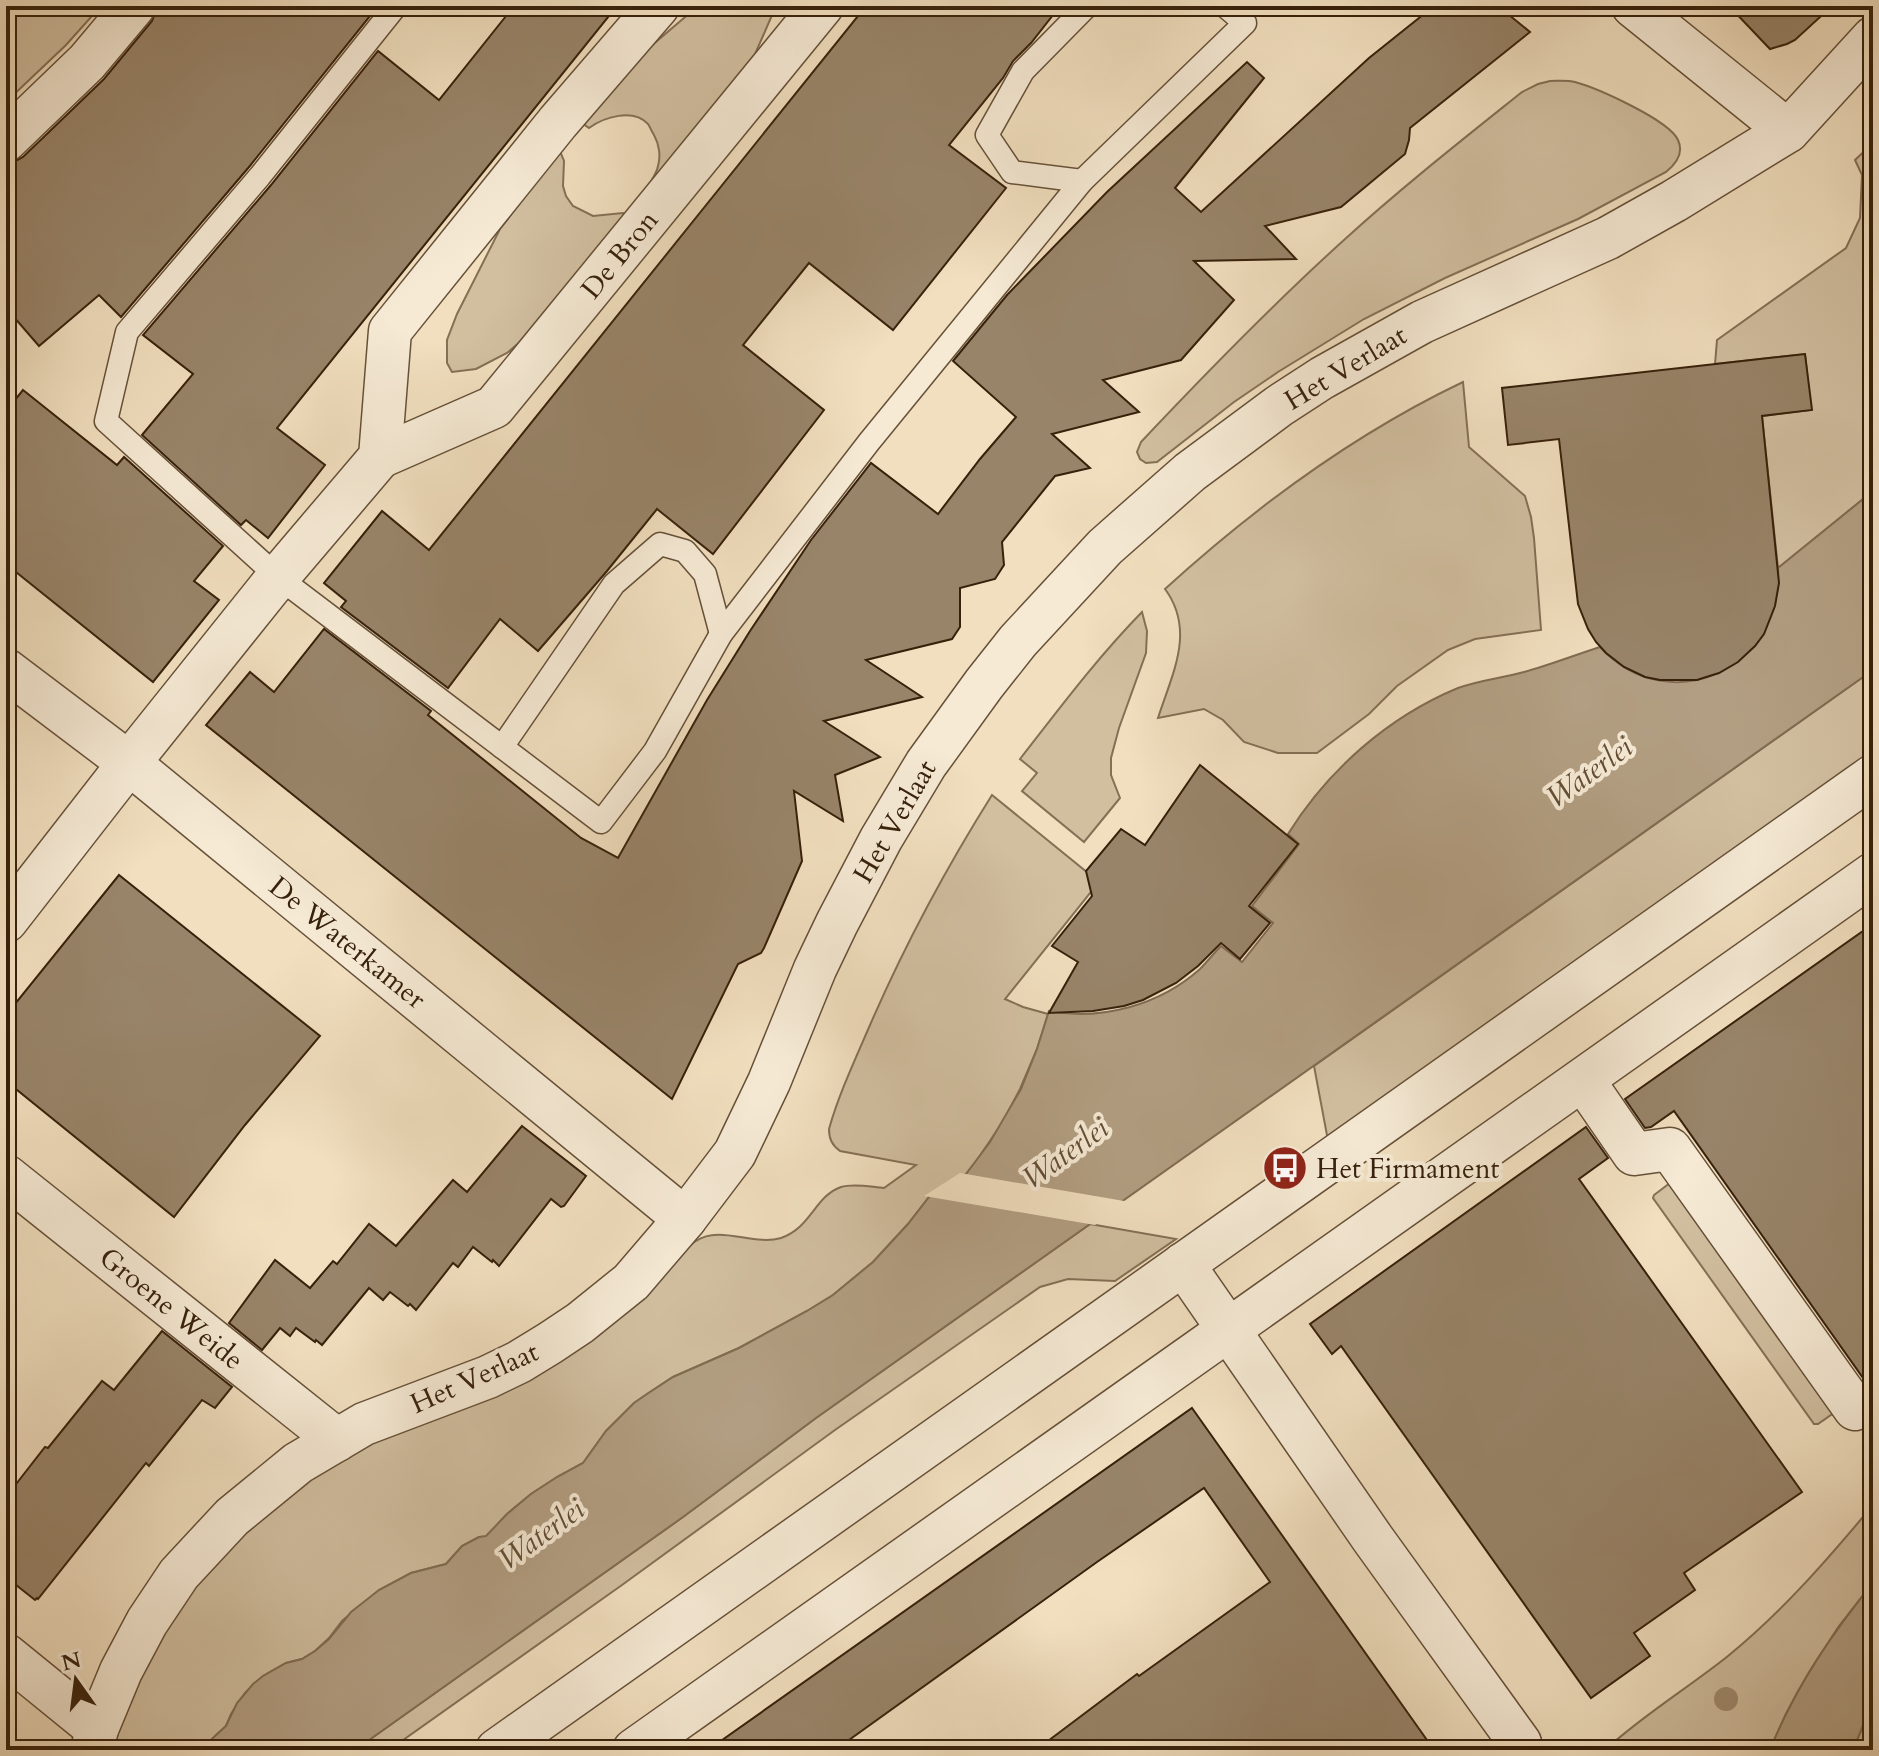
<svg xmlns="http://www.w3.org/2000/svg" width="1879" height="1756" font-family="Cardo,serif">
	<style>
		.green { fill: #d1bfa0; stroke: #847056; stroke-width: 2 }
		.water { fill: #b29e82; stroke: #816c52; stroke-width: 2 }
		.pier { fill: #f1dfbf }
		.building { fill: #988469; stroke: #37210b; stroke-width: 2 }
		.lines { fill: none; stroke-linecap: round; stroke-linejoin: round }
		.lane-casing { stroke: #665038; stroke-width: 25 }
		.street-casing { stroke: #665038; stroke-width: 45 }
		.lane { stroke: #f6ead5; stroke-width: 22 }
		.street { stroke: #f6ead5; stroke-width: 42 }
		.tree { fill: #a08c70 }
		.labels { text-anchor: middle; stroke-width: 8; stroke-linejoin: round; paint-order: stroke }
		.street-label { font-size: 28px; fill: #37210b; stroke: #f6ead5 }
		.poi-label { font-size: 28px; fill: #37210b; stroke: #f6ead5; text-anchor: start }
		.water-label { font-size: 30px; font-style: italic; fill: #624d35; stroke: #f6ead5 }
	</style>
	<rect width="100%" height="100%" fill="#f1dfbf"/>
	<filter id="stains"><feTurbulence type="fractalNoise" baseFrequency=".0025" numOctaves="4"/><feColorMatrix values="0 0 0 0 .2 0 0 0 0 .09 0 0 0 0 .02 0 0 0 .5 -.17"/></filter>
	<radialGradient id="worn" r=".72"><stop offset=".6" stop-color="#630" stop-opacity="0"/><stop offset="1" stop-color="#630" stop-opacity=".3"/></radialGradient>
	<g class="green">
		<path d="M 6,6 L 101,6 L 66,45 L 6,102 Z"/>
		<path d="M 698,6 L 776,6 L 739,91 L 663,190 L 650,183 C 653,178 657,172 658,166 C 661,156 659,144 654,135 C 652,132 650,127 648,124 C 633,108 604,117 589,128 L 582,123 L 650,47 Z"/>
		<path d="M 1550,81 C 1559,81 1567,80 1575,82 C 1597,88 1669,120 1678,140 C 1684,153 1676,164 1666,172 L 1578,219 L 1445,278 L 1364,319 L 1278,372 L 1234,402 L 1157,462 L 1146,463 L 1140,459 L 1137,452 L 1141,442 C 1207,372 1273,304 1344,240 C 1401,188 1462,140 1522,92 L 1538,84 Z"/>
		<path d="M 1873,143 L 1873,491 L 1778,568 L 1762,416 L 1811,410 L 1805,354 L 1715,364 L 1717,340 L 1846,248 L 1860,218 L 1862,175 L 1855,160 Z"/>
		<path d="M 560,151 L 564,161 L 563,186 L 566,196 L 573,206 L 593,216 L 623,213 L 641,217 L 533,331 L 507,353 L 476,369 L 452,372 L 447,363 L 447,340 L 457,314 L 500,229 Z"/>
		<path d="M 1463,382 L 1469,447 L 1525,496 L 1531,517 L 1534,538 L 1541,630 L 1475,639 L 1448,650 L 1397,686 L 1369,714 L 1317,753 L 1278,753 L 1244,742 L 1223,720 L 1204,709 L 1158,718 C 1172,674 1196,631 1165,589 C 1254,508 1354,434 1463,382 Z"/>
		<path d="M 1142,612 L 1147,631 L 1146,653 L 1119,728 L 1111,758 L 1111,775 L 1120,798 L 1084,842 L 1022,791 L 1037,773 L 1020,759 C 1059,709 1097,658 1142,612 Z"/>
		<path d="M 1873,670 L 1873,759 L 1329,1146 L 1314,1066 Z"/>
		<path d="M 992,795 L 1099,882 L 1005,999 L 1023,1007 L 1048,1014 L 1037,1049 L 1020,1089 L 1002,1123 L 977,1160 L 966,1174 L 929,1197 L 908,1224 L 873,1262 L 833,1295 L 807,1311 L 739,1348 L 673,1377 L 647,1394 L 634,1403 L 606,1431 L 583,1463 L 557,1477 L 531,1494 L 507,1514 L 486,1537 L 479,1537 L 462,1546 L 446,1564 L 411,1573 L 379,1590 L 342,1621 L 329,1638 L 315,1651 L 302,1659 L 286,1663 L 263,1676 L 245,1693 L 231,1714 L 226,1726 L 200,1750 L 111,1750 L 156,1642 L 207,1568 L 308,1476 L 669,1266 C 678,1258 686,1247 696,1241 C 720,1225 753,1246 781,1238 C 811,1228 815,1196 841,1187 C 854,1183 871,1187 884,1188 L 916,1165 L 840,1151 C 832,1145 829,1139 829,1129 C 838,1097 853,1064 867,1032 C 903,948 943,873 992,795 Z"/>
		<path d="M 1674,1180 L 1838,1410 L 1818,1424 L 1814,1424 L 1653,1198 L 1654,1195 Z"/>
		<path d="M 1090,1224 L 1176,1239 L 1115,1281 L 1068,1279 L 1040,1287 L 835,1430 L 622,1585 L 389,1750 L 355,1750 L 683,1517 L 816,1418 Z"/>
		<path d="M 1873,1505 L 1873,1583 L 1839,1626 L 1810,1671 L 1786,1714 L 1770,1750 L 1605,1750 C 1643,1715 1688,1688 1728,1656 C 1783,1611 1828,1559 1873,1505 Z"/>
		<path d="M 1873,1701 L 1873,1750 L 1853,1750 Z"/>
	</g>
	<g class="water">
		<path d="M 1873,491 L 1873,670 L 816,1418 L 683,1517 L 355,1750 L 200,1750 L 226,1726 L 237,1703 L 253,1684 L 263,1676 L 286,1663 L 302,1659 L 315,1651 L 329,1639 L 351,1612 L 379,1590 L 411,1573 L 446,1564 L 462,1546 L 479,1537 L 486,1536 L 507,1514 L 531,1494 L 557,1477 L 583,1463 L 606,1431 L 634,1403 L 647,1394 L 673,1377 L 739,1348 L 807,1311 L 833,1295 L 873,1262 L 908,1224 L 929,1197 L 966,1174 L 990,1142 L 1021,1089 L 1037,1049 L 1049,1011 C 1101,1021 1160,1005 1200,969 C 1207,962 1214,953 1221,946 L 1242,962 L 1273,923 L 1252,906 L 1299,844 L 1288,834 C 1328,770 1388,717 1458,688 C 1480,680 1502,678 1524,672 C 1550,665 1575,655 1600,647 C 1670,722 1783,668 1778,568 Z"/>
		<path d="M 1873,1583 L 1873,1701 L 1853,1750 L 1770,1750 C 1794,1689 1832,1633 1873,1583 Z"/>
	</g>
	<path class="pier" d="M 960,1173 L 966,1174 L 1130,1202 L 1095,1225 L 924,1196 Z"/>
	<g class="building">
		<path d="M 165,6 L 378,6 L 249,167 L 121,317 L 99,295 L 39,346 L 6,308 L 6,163 L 12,163 L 23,157 L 104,79 L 152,21 L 157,7 Z"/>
		<path d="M 514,6 L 617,6 L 277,428 L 325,465 L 268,538 L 246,520 L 241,525 L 142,435 L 193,374 L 143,335 L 271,185 L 378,51 L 439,100 Z"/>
		<path d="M 866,6 L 1060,6 L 1031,43 L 1013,61 L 1003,78 L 949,145 L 1006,188 L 893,330 L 809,263 L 743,345 L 824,410 L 713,554 L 657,509 L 607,571 L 538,651 L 500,619 L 448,688 L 341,607 L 346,601 L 324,583 L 382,511 L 429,550 Z"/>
		<path d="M 1434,6 L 1498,6 L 1530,32 L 1410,128 L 1409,140 L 1405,154 L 1341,207 L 1265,226 L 1296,259 L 1194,261 L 1234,300 L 1181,360 L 1103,380 L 1139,412 L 1052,434 L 1090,468 L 1055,476 L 1002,542 L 1004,565 L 995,579 L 960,588 L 960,627 L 952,639 L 866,660 L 922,697 L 824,721 L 880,757 L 835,775 L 843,821 L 794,791 L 802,861 L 764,948 L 761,953 L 738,964 L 672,1099 L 206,725 L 250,672 L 274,692 L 324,629 L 431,711 L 428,715 L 581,838 L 618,858 L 707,700 L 750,631 L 811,540 L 871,463 L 938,514 L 980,459 L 1016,417 L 953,361 L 1007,295 L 1107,192 L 1247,62 L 1264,78 L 1175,188 L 1201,212 L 1369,58 Z"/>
		<path d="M 1729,6 L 1832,6 L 1795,40 L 1787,44 L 1770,49 Z"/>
		<path d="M 1805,354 L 1812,410 L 1762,416 L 1779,583 L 1775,606 L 1764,634 L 1755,646 L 1738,662 L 1719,673 L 1697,680 L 1660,680 L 1645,677 L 1624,667 L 1606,653 L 1596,642 L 1588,629 L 1578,604 L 1559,439 L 1508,445 L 1502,388 Z"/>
		<path d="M 23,390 L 117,465 L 124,457 L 223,546 L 194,581 L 219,600 L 153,682 L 6,564 L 6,411 Z"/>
		<path d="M 1200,765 L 1298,844 L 1249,906 L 1270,923 L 1240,959 L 1221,943 L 1198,966 L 1176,983 L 1143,1000 L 1124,1006 L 1093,1011 L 1049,1013 L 1078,962 L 1052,946 L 1092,896 L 1086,871 L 1121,829 L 1145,845 Z"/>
		<path d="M 119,875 L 320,1036 L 245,1125 L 174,1217 L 6,1081 L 6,1015 Z"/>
		<path d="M 1873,924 L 1873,1392 L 1674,1111 L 1651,1127 L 1645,1128 L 1625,1099 Z"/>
		<path d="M 522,1126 L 586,1176 L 564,1206 L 561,1207 L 551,1199 L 499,1266 L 493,1260 L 492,1262 L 473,1247 L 458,1267 L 453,1263 L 416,1310 L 410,1304 L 408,1306 L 390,1292 L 383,1300 L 369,1288 L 322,1345 L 316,1340 L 315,1342 L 296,1328 L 290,1336 L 280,1328 L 262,1350 L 229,1323 L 275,1260 L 310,1288 L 333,1261 L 337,1264 L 369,1224 L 396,1246 L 453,1180 L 467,1192 Z"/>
		<path d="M 1586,1127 L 1608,1158 L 1579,1179 L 1802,1492 L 1684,1573 L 1695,1590 L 1634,1633 L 1650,1656 L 1591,1698 L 1341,1346 L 1332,1354 L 1310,1324 Z"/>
		<path d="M 162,1331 L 232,1387 L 215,1408 L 202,1400 L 149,1466 L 146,1463 L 38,1599 L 37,1598 L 35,1600 L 6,1577 L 6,1497 L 45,1447 L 48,1448 L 102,1381 L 114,1390 Z"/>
		<path d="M 1192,1408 L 1434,1750 L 1036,1750 L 1137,1674 L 1139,1676 L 1270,1582 L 1204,1488 L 1097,1562 L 835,1750 L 708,1750 Z"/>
	</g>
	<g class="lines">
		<g class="lane-casing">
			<g id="lane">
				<path d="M 396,6 L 260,176 L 127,332 L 106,421 L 278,577 L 601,822 L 655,751 L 721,634 L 869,442 L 1082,181 L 1245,23 L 1225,6"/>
				<path d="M 1082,181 L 1012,172 L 987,135 L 1023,71 L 1087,6"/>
				<path d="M 502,747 L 614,584 L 660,544 L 685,551 L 705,574 L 721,634"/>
			</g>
		</g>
		<g class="street-casing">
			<g id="street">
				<path d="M 1633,6 L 1788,131"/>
				<path d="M 6,140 L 87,62 L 134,6"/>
				<path d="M 380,457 L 494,407 L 822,6"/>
				<path d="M 6,670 L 129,763 L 685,1219"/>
				<path d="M 6,921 L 129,763 L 278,577 L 380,457 L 390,331 L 558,122 L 658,6"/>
				<path d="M 1583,1080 L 1634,1154 L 1670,1149 L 1855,1409"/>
				<path d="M 6,1176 L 337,1440"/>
				<path d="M 1183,1264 L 1373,1539 L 1520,1743 L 1510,1750"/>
				<path d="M 6,1655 L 97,1729"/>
				<path d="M 92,1750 L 97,1729 L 121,1671 L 147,1622 L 179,1574 L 232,1517 L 298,1463 L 364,1424 L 488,1377 L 519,1362 L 550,1343 L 580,1323 L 631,1282 L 685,1219 L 735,1153 L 769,1082 L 815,969 L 837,923 L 881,839 L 926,764 L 984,684 L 1018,641 L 1105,547 L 1190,472 L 1279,406 L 1322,378 L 1422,322 L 1608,238 L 1674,201 L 1788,131 L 1873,38"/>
				<path d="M 497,1750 L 1873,776"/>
				<path d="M 634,1750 L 1873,874"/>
			</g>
		</g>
		<use href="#lane" class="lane"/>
		<use href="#street" class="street"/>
	</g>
	<circle class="tree" cx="1726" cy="1699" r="12"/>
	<defs>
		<g id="bus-disc" transform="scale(2.3)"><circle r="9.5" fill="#8f2418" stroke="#f6ead5"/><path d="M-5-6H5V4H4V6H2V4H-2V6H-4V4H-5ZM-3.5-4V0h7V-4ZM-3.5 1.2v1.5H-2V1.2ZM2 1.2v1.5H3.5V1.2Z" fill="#fff"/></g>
	</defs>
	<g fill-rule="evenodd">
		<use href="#bus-disc" x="1285" y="1168"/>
	</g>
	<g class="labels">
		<g class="street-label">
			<text transform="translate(619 254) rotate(-51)" y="10">De Bron</text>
			<text transform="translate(1345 367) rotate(-31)" y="10">Het Verlaat</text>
			<text transform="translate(894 821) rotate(-60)" y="10">Het Verlaat</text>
			<text transform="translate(348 942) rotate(39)" y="10">De Waterkamer</text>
			<text transform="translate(172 1308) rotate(39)" y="10">Groene Weide</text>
			<text transform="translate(474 1377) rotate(-24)" y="10">Het Verlaat</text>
		</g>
		<g class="poi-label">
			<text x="1316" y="1178">Het Firmament</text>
		</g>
		<g class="water-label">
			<text transform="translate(1589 772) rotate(-36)" y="10">Waterlei</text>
			<text transform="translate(1065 1153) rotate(-36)" y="10">Waterlei</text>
			<text transform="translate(541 1534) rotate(-36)" y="10">Waterlei</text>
		</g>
	</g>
	<rect width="1879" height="1756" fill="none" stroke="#f1dfbf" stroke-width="32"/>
	<rect x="8" y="8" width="1863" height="1740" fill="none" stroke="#37210b" stroke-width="4"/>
	<rect x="16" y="16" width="1847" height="1724" fill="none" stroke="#37210b" stroke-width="2"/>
	<g transform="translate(76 1680) rotate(346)" stroke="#f6ead5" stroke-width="6" paint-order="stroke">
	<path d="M0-6L14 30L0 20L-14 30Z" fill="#37210b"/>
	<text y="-12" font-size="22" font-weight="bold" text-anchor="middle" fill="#37210b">N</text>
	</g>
	<rect width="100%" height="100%" filter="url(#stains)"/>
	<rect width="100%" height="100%" fill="url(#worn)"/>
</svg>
